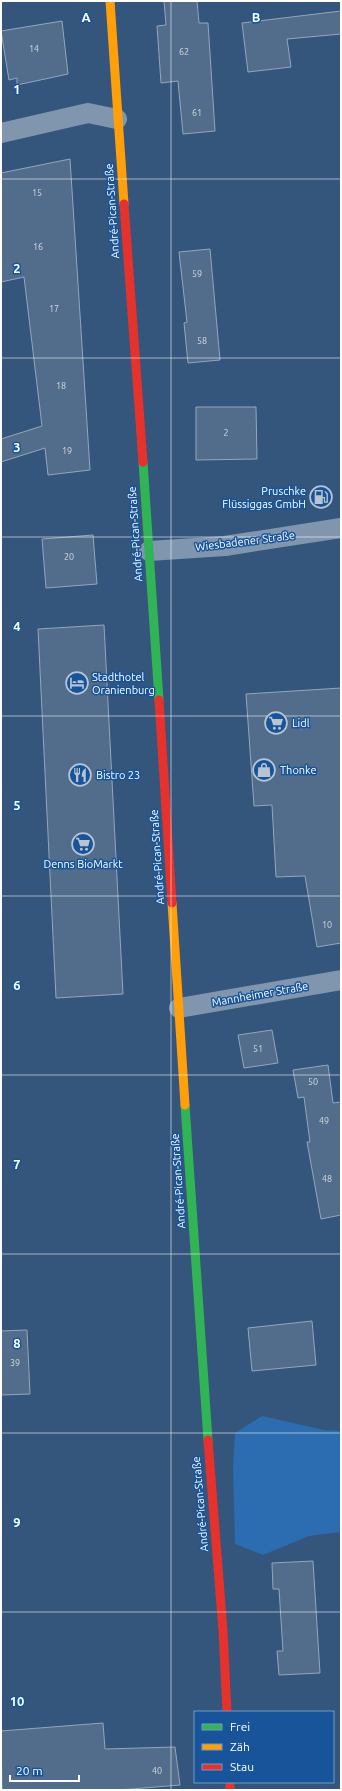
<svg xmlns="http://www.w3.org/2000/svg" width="342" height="1791" font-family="Ubuntu,sans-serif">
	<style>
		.green { fill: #2c6cb0 }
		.building { fill: #526d8b; stroke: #94a6bb }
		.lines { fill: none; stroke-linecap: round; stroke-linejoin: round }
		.street { stroke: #8096af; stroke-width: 20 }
		.fast { stroke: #30b455; stroke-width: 9 }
		.slow { stroke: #ff9f0a; stroke-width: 9 }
		.jam { stroke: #e5322d; stroke-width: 9 }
		.grid { fill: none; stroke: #fff; stroke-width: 1; stroke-opacity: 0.55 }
		.labels { text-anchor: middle; stroke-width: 3; stroke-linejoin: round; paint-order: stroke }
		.number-label { font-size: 9px; fill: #d4dae2 }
		.street-label { font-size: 11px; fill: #fff; stroke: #17549a }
		.poi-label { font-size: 11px; fill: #fff; stroke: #17549a; text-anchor: start }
		.grid-label { font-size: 13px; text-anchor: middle; font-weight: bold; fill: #fff; stroke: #17549a; stroke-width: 3; stroke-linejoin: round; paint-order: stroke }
	</style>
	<rect width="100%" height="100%" fill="#35567c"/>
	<path class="green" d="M 262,1416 L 324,1430 L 341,1431 L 341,1532 L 309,1536 L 263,1555 L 235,1544 L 233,1468 L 235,1433 Z"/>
	<g class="building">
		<path d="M 164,1 L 197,1 L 199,23 L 208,23 L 215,131 L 183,134 L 178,81 L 161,83 L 157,26 L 166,25 Z"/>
		<path d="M 341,11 L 341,34 L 287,39 L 291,67 L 248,72 L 242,23 Z"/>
		<path d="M 62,21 L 68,74 L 17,85 L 17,78 L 9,80 L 1,31 Z"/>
		<path d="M 70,159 L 90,470 L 48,475 L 45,448 L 1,462 L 1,439 L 42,426 L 24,277 L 1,282 L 1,173 Z"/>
		<path d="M 210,249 L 220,360 L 188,363 L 184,323 L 187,322 L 179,252 Z"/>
		<path d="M 196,407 L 256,407 L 257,459 L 196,460 Z"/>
		<path d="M 93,535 L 97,584 L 46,588 L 42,539 Z"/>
		<path d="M 104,625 L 123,994 L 56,998 L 38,629 Z"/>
		<path d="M 341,688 L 341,943 L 317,947 L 305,876 L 276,877 L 272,805 L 254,806 L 246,694 Z"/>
		<path d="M 272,1030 L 278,1063 L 244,1068 L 238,1035 Z"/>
		<path d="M 328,1065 L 333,1103 L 341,1102 L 341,1215 L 321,1219 L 307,1142 L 310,1142 L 304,1097 L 298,1098 L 293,1070 Z"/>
		<path d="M 312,1321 L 316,1365 L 252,1371 L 248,1328 Z"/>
		<path d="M 27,1330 L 30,1394 L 1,1395 L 1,1331 Z"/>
		<path d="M 313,1561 L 320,1673 L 279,1675 L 277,1651 L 283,1651 L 279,1589 L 273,1589 L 272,1563 Z"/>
		<path d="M 103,1723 L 105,1749 L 175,1747 L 180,1785 L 119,1790 L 2,1790 L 1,1731 Z"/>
	</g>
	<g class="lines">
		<g class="street">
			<path d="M 1,133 L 88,113 L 117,119"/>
			<path d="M 149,551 L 225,546 L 341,528"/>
			<path d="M 179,1008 L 341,980"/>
		</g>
		<g class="fast">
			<path d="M 143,462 L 159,700"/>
			<path d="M 185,1105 L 208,1440"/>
		</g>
		<g class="slow">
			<path d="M 110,1 L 124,204"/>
			<path d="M 172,903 L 185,1105"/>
		</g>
		<g class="jam">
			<path d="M 124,204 L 143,462"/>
			<path d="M 159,700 L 172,903"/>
			<path d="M 208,1440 L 223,1631 L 227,1712"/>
			<path d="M 230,1782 L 230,1790"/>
		</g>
	</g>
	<path class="grid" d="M 171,1 L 171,1790M 1,179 L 341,179M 1,358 L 341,358M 1,537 L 341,537M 1,716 L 341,716M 1,896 L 341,896M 1,1075 L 341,1075M 1,1254 L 341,1254M 1,1433 L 341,1433M 1,1612 L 341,1612"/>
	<defs>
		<g id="fuel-ring" transform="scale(1.15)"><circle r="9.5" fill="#17549a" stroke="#b8c4d1" stroke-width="1.5"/><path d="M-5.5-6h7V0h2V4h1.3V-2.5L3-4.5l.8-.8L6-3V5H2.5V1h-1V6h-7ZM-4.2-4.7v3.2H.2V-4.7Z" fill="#b8c4d1"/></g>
		<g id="hotel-ring" transform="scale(1.15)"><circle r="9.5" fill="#17549a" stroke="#b8c4d1" stroke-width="1.5"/><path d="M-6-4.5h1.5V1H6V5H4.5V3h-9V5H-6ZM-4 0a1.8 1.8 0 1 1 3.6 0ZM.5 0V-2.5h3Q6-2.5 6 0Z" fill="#b8c4d1"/></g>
		<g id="supermarket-ring" transform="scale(1.15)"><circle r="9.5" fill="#17549a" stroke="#b8c4d1" stroke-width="1.5"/><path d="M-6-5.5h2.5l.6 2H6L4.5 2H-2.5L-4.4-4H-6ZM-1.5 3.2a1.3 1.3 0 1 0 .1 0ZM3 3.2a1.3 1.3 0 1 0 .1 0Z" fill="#b8c4d1"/></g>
		<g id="shop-ring" transform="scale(1.15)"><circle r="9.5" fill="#17549a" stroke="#b8c4d1" stroke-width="1.5"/><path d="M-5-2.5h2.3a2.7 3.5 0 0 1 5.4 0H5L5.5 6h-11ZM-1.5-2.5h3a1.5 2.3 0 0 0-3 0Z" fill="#b8c4d1"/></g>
		<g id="restaurant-ring" transform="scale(1.15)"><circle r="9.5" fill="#17549a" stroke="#b8c4d1" stroke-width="1.5"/><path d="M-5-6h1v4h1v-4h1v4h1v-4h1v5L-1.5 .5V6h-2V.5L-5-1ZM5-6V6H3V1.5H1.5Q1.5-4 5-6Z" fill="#b8c4d1"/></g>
	</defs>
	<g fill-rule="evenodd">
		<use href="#fuel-ring" x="321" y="497"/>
		<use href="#hotel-ring" x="77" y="683"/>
		<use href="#supermarket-ring" x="276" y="723"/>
		<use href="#shop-ring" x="264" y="770"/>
		<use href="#restaurant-ring" x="80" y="775"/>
		<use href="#supermarket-ring" x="83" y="844"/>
	</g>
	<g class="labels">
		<g class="number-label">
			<text x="34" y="52">14</text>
			<text x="184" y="55">62</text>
			<text x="197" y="116">61</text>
			<text x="37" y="196">15</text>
			<text x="38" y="250">16</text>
			<text x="197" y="277">59</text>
			<text x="54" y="312">17</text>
			<text x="202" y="344">58</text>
			<text x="61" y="389">18</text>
			<text x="226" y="436">2</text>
			<text x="67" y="454">19</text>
			<text x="69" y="560">20</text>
			<text x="327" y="928">10</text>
			<text x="258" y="1052">51</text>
			<text x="313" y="1085">50</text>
			<text x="324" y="1124">49</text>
			<text x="327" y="1182">48</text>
			<text x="15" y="1366">39</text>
			<text x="157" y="1774">40</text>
		</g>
		<g class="street-label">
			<text transform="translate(112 211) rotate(-94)" y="4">André-Pican-Straße</text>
			<text transform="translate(135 534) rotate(-94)" y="4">André-Pican-Straße</text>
			<text transform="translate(245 541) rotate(-7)" y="4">Wiesbadener Straße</text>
			<text transform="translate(157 857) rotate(-94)" y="4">André-Pican-Straße</text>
			<text transform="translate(260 994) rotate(-10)" y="4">Mannheimer Straße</text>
			<text transform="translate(178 1181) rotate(-94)" y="4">André-Pican-Straße</text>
			<text transform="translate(200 1504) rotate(-95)" y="4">André-Pican-Straße</text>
		</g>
		<g class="poi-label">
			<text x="306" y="495" text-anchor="end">Pruschke<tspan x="306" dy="13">Flüssiggas GmbH</tspan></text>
			<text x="92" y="681">Stadthotel<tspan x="92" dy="13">Oranienburg</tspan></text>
			<text x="292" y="727">Lidl</text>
			<text x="280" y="774">Thonke</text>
			<text x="96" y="779">Bistro 23</text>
			<text x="83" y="868" text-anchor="middle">Denns BioMarkt</text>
		</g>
	</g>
	<g class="grid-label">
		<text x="86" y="22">A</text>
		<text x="256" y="22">B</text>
		<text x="17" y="94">1</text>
		<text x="17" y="273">2</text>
		<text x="17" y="452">3</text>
		<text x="17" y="631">4</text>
		<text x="17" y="810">5</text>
		<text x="17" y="990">6</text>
		<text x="17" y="1169">7</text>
		<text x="17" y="1348">8</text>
		<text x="17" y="1527">9</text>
		<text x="17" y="1706">10</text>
	</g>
	<rect width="342" height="1791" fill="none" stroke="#ffffff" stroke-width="4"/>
	<rect x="194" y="1711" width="140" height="72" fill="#17549a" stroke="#7498c2"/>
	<rect x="202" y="1724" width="20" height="6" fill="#30b455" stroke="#7498c2"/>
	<text x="230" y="1731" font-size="12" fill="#ffffff">Frei</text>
	<rect x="202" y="1744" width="20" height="6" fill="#ff9f0a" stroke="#7498c2"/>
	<text x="230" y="1751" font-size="12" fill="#ffffff">Zäh</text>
	<rect x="202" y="1764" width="20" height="6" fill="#e5322d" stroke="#7498c2"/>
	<text x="230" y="1771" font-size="12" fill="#ffffff">Stau</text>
	<path d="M10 1775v6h69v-6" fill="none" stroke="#ffffff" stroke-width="2"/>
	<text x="16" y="1775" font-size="12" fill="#ffffff" stroke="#17549a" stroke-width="3" paint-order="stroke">20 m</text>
</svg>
